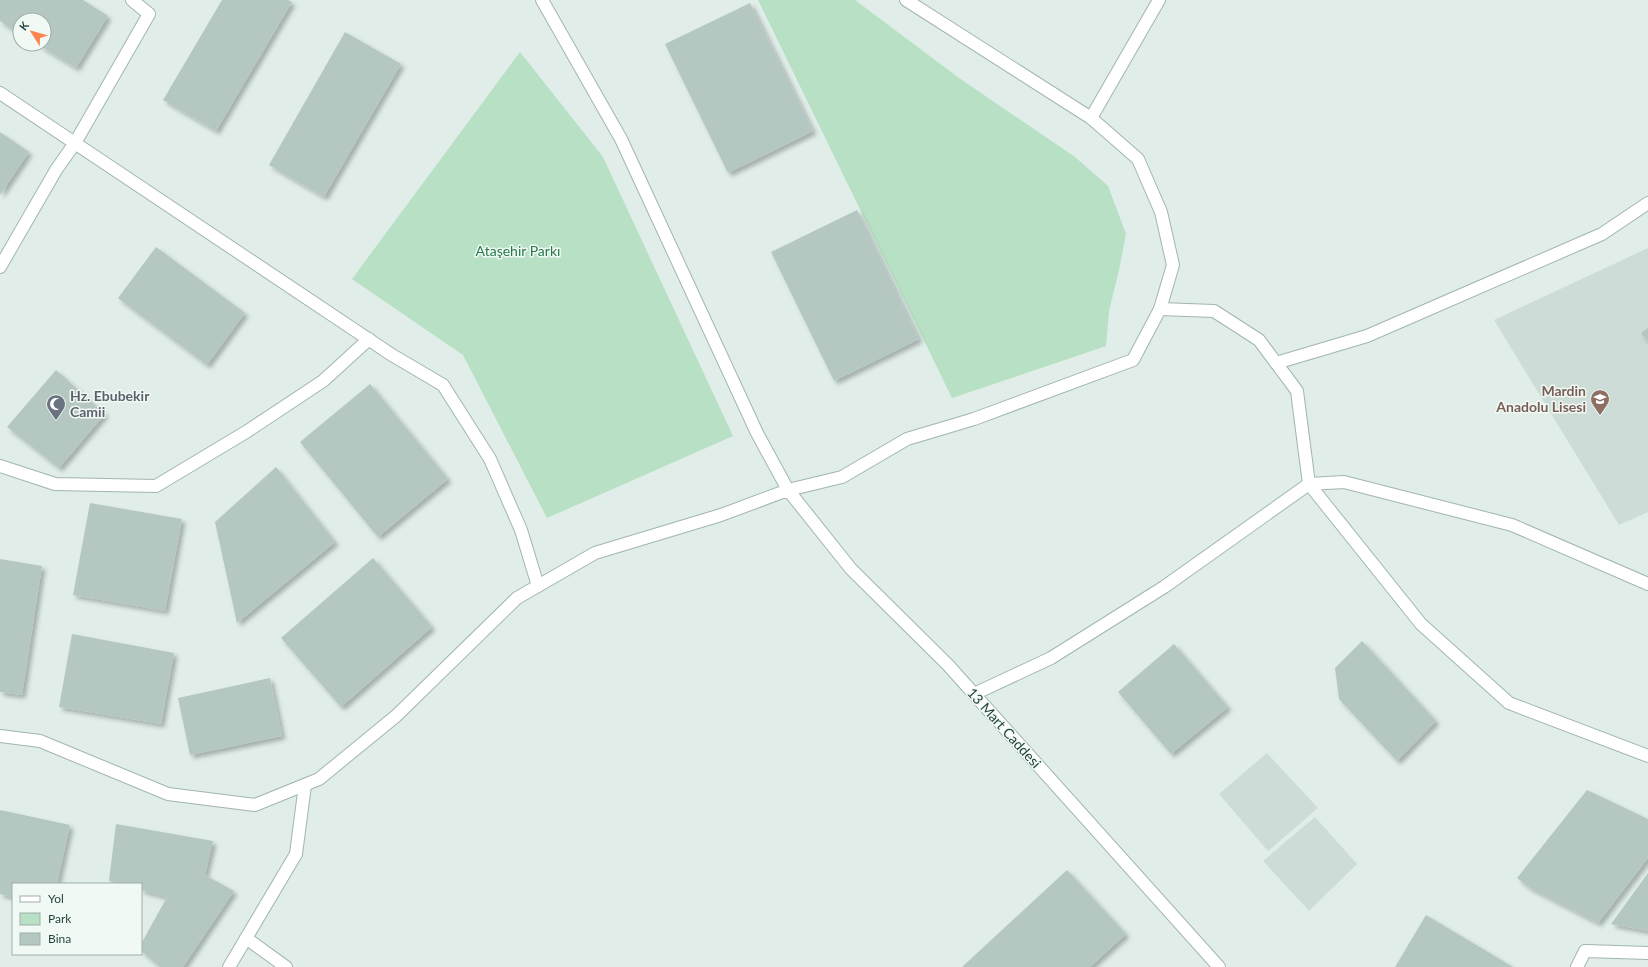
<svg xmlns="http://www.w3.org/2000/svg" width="1648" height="967" font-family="Lato,sans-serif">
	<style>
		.built { fill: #cedcd7 }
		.green { fill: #b7e0c5 }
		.building { fill: #b5c7c1; filter: url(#shadow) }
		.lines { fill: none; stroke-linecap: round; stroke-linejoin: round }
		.minor-casing { stroke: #a2b5b0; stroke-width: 14 }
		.tertiary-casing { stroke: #a2b5b0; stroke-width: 14 }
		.minor { stroke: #fff; stroke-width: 12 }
		.tertiary { stroke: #fff; stroke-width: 12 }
		.labels { text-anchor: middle; stroke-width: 3; stroke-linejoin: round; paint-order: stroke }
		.park-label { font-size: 14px; fill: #26794b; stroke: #f1f9f5 }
		.education-label { font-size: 14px; font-weight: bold; fill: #785e54; stroke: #f1f9f5; text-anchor: end }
		.worship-label { font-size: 14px; font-weight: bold; fill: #5b616d; stroke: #f1f9f5; text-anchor: start }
		.street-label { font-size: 14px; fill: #1f3f38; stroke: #f1f9f5 }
	</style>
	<defs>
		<filter id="shadow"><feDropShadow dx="3.5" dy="3.5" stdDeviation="2" flood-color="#0004"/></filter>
	</defs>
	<rect width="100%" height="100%" fill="#e0ede8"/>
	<g class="built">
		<path d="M 1648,248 L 1648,512 L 1619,525 L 1494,320 Z"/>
		<path d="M 1267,753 L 1318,808 L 1268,851 L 1219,794 Z"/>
		<path d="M 1315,817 L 1357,864 L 1309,911 L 1263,861 Z"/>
	</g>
	<g class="green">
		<path d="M 758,0 L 855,0 L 959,78 L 1075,157 L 1108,186 L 1126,234 L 1119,270 L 1109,311 L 1106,346 L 952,398 Z"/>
		<path d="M 520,52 L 603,157 L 733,436 L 547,518 L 463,355 L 352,279 Z"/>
	</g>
	<g class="building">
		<path d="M 0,0 L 83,0 L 108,16 L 76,68 L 37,44 L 44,44 L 44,20 L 20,20 L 20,34 L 0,21 Z"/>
		<path d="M 222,0 L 288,0 L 292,2 L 216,131 L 163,100 Z"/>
		<path d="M 750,3 L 813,131 L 728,173 L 665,44 Z"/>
		<path d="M 345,32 L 401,64 L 324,197 L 269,165 Z"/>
		<path d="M 0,132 L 29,152 L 0,195 Z"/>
		<path d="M 857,210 L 919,339 L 834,381 L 771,252 Z"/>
		<path d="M 156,247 L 245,313 L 207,365 L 118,298 Z"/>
		<path d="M 1648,328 L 1648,342 L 1641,333 Z"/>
		<path d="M 56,370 L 105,414 L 59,468 L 7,427 Z"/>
		<path d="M 370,384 L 448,479 L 378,537 L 300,442 Z"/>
		<path d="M 276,467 L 335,542 L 237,623 L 215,522 Z"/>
		<path d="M 90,503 L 182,519 L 165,611 L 73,595 Z"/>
		<path d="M 373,558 L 432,627 L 341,707 L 281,638 Z"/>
		<path d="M 0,559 L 42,566 L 22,695 L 0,692 Z"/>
		<path d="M 72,634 L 174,653 L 161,724 L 59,707 Z"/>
		<path d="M 1362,641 L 1436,721 L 1397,761 L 1339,699 L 1335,668 Z"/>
		<path d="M 1174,644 L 1228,707 L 1171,754 L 1118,692 Z"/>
		<path d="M 270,678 L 282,736 L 190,755 L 178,698 Z"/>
		<path d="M 1587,790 L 1648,819 L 1648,858 L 1598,923 L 1530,888 L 1517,878 Z"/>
		<path d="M 0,810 L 70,825 L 57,884 L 13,884 L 13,897 L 0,894 Z"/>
		<path d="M 116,824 L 213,841 L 205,875 L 234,891 L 183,967 L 160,967 L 141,951 L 141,944 L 167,897 L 141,890 L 141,884 L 120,884 L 109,881 Z"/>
		<path d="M 1067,870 L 1126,934 L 1090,967 L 962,967 Z"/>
		<path d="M 1648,873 L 1648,931 L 1611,924 Z"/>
		<path d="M 1426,915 L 1513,967 L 1395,967 Z"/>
	</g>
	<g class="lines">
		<g class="minor-casing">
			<g id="minor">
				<path d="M 542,0 L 621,139 L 757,433 L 788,490 L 842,477 L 907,439 L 974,419 L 1133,360 L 1160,309 L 1173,265 L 1161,212 L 1138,159 L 1091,118 L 906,0"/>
				<path d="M 0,93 L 392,355 L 443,385 L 490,459 L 521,530 L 538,586"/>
				<path d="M 1091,118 L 1159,0"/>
				<path d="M 0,267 L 56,170 L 75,143 L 149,14 L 132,0"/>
				<path d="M 1160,309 L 1214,311 L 1259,340 L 1297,391 L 1309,484 L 1421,624 L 1509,703 L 1648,756"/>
				<path d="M 1276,363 L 1367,336 L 1602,234 L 1648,203"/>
				<path d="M 0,466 L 55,484 L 156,486 L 246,432 L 323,381 L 369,339"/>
				<path d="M 974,694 L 1051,658 L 1164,587 L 1309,484 L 1344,482 L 1512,525 L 1648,584"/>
				<path d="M 246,938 L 286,967"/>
				<path d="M 229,967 L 296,854 L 305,785"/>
				<path d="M 1577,967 L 1585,951 L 1648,953"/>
			</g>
		</g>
		<g class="tertiary-casing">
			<path id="tertiary" d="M 0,736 L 40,741 L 168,794 L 255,805 L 319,779 L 396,716 L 517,598 L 595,553 L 721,515 L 788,490 L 851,569 L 948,665 L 1219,967"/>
		</g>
		<use href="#minor" class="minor"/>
		<use href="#tertiary" class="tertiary"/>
	</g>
	<defs>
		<g id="school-pin" transform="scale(1)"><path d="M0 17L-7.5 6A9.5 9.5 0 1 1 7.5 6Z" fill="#8d6e63" stroke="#f1f9f5"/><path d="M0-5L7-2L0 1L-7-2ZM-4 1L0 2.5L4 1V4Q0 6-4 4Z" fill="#fff"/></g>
		<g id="mosque-pin" transform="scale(1)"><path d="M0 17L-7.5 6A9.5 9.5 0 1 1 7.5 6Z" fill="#6b7280" stroke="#f1f9f5"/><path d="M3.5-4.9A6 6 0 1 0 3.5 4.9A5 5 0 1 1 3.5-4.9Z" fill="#fff"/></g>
	</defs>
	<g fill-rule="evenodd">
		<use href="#school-pin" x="1600" y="399"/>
		<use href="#mosque-pin" x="56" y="404"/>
	</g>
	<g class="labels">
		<g class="park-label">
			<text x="518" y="256">Ataşehir Parkı</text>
		</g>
		<g class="education-label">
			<text x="1586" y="396">Mardin<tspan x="1586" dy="16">Anadolu Lisesi</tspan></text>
		</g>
		<g class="worship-label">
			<text x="70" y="401">Hz. Ebubekir<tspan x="70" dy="16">Camii</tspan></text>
		</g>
		<g class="street-label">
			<text transform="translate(1004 728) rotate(48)" y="5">13 Mart Caddesi</text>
		</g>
	</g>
	<rect x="12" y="883" width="130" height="72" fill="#f1f9f5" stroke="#9dafa9"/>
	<rect x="20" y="896" width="20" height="6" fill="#ffffff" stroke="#9dafa9"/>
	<text x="48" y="903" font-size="12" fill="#1f3f38">Yol</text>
	<rect x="20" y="913" width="20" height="12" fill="#b7e0c5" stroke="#9dafa9"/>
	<text x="48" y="923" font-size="12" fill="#1f3f38">Park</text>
	<rect x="20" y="933" width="20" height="12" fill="#b5c7c1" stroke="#9dafa9"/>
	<text x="48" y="943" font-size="12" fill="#1f3f38">Bina</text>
	<g transform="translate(32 32) rotate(307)"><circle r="19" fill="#f1f9f5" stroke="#9dafa9"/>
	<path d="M0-3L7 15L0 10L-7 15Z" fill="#ff834c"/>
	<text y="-6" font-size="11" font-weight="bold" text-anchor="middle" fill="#1f3f38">K</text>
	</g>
</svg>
